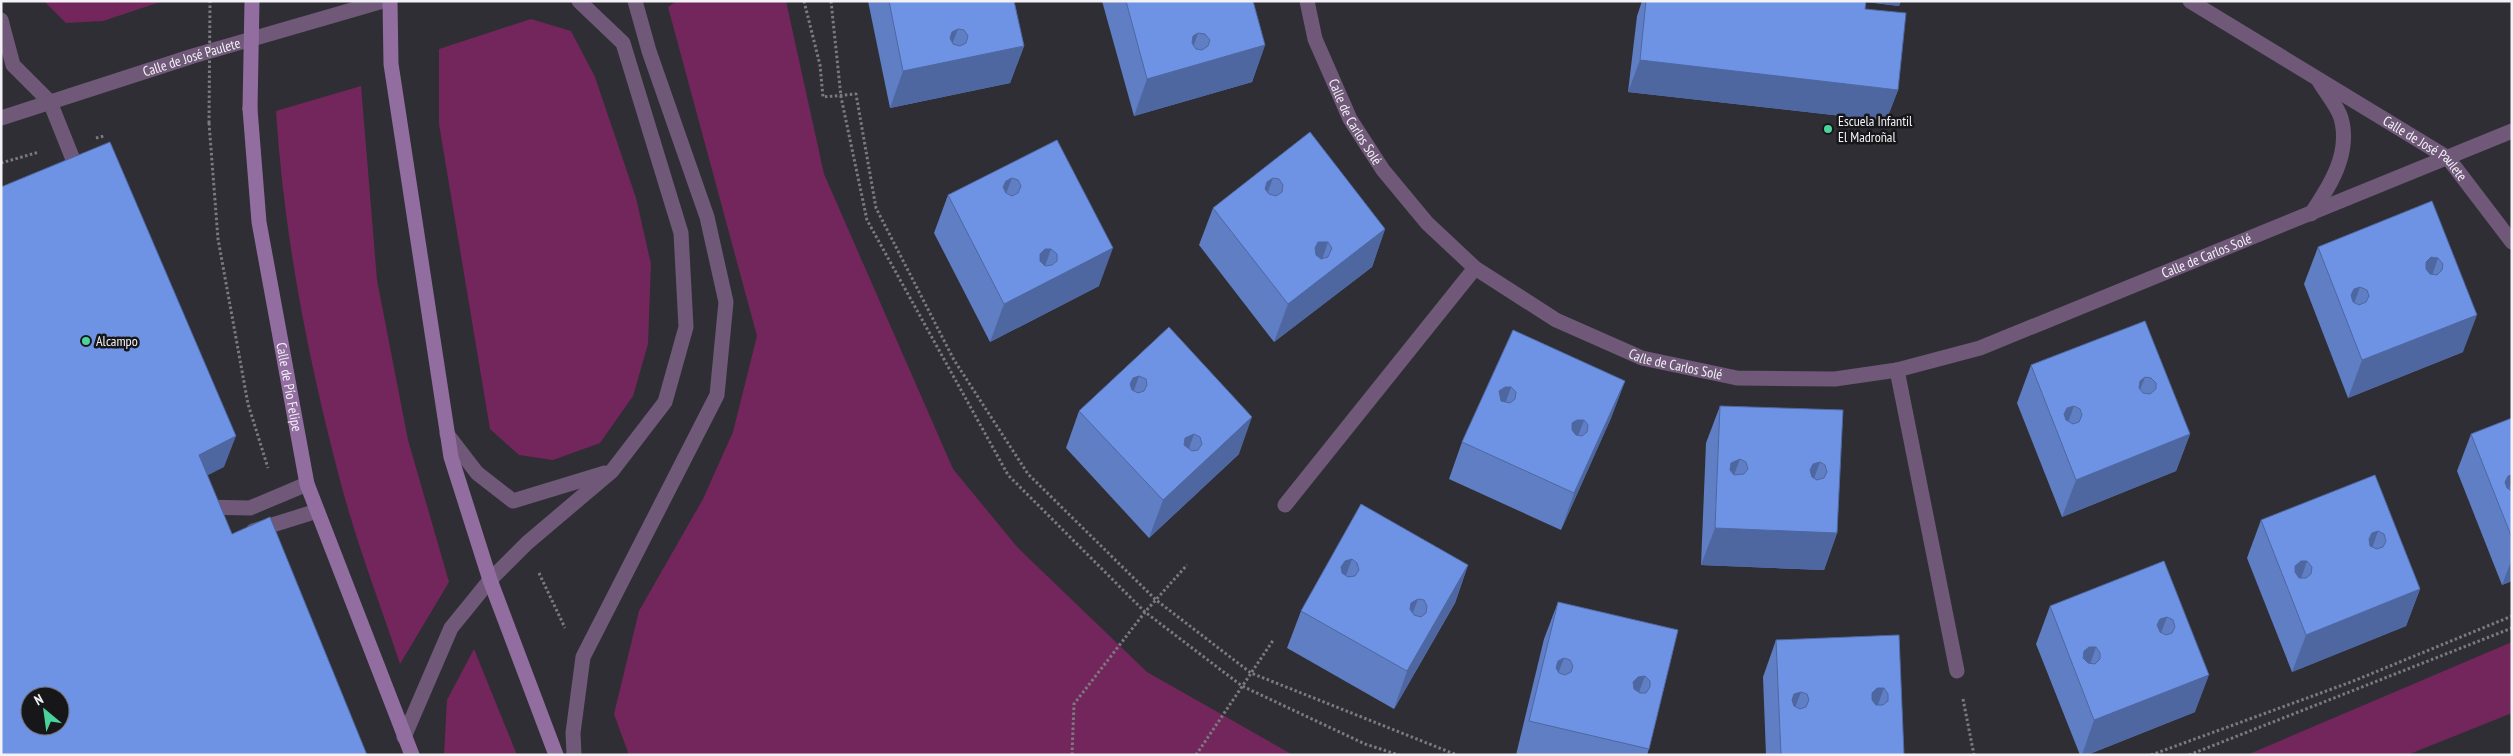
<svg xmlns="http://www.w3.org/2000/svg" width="2513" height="756" font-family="'PT Sans Narrow',sans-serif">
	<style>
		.green { fill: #73265b }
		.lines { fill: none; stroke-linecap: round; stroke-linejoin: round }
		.path { stroke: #7b7a80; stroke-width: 3; stroke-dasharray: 2.5 2.5; stroke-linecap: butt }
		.lane { stroke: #6f5878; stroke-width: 15 }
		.street { stroke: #6f5878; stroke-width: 15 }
		.secondary { stroke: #926da0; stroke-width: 15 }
		.path-bridge { stroke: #7b7a80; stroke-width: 3; stroke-dasharray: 2.5 2.5; stroke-linecap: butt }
		.secondary-bridge { stroke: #926da0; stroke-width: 15 }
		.wall { fill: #5f7ec4 }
		.shaded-wall { fill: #4e67a0 }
		.building { fill: #6f93e4; stroke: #4e67a0; fill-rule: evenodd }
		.poi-dot { fill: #4ad49c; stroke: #17171a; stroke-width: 2 }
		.labels { text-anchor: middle; stroke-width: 5; stroke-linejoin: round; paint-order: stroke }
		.street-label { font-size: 14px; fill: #f3f2f7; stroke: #17171a }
		.poi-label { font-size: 14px; fill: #f3f2f7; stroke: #17171a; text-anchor: start }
	</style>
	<rect width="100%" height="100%" fill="#2f2e35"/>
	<g class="green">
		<path d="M 44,1 L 163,1 L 103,21 L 66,23 Z"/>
		<path d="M 677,1 L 786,1 L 824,174 L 953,469 L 1018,548 L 1147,672 L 1293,755 L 629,755 L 614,714 L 639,611 L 703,499 L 733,432 L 757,336 L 668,7 Z"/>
		<path d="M 531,19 L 571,31 L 595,77 L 636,198 L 651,264 L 648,344 L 633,396 L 600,443 L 553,460 L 519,455 L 490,429 L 439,124 L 439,49 Z"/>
		<path d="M 361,86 L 377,280 L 408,440 L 449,582 L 400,664 C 380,603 356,542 340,480 C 308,359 284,236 276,111 Z"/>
		<path d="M 2512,642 L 2512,713 L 2407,755 L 2247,755 Z"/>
		<path d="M 474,649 L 517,755 L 444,755 L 447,700 Z"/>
	</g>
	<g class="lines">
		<g class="path">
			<path d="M 804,1 L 820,65 L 823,97 L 856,94 L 876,208 L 954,360 L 1028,474 L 1156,600 L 1251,673 L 1457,755"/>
			<path d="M 831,1 L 841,97 L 867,220 L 1008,475 L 1145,612 L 1242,686 L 1365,744 L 1399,755"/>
			<path d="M 209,123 L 218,239 L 248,404 L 268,468"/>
			<path d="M 96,138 L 104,136"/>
			<path d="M 1,163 L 39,152"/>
			<path d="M 539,573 L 565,628"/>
			<path d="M 1963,699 L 1974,755"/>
			<path d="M 1072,755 L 1074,704 L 1145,612 L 1187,565"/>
			<path d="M 1196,755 L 1274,639"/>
			<path d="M 2151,755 L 2351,682 L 2512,616"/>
			<path d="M 2189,755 L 2512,628"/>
		</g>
		<g class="lane">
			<path d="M 50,102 L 80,177"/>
			<path d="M 201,507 L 250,508 L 307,484"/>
			<path d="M 253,531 L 317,511"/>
		</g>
		<g class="street">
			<path id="s1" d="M 1307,1 L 1315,39 L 1350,119 L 1383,170 L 1427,223 L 1475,268 L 1556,320 L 1642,358 L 1737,378 L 1835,379 L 1897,370 L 1980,348 L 2512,131"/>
			<path id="s2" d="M 2190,1 L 2448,158 L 2512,242"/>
			<path d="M 1,20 L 13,65 L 50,102"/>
			<path id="s3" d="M 1,118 L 193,56 L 383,1"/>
			<path d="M 2311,214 C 2330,186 2351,153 2341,118 C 2337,105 2325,92 2319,81"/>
			<path d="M 1897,370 L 1957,671"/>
			<path d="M 447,434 L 477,473 L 513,501 L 605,473"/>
			<path d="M 1285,505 L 1475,268"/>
			<path d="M 404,737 L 451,628 L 490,580 L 527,543 L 612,471 L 665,402 L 686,327 L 681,233 L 623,43 L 579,1"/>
			<path d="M 574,755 L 573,733 L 583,657 L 717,395 L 726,302 L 707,217 L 649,51 L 635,1"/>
		</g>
		<g class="secondary">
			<path d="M 390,1 L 391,64 L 451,457 L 490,580 L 556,755"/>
			<path id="s4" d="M 250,109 L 259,222 L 307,484 L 412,755"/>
		</g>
		<path class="path-bridge" d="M 209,123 L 210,1"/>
		<path class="secondary-bridge" d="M 250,109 L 252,1"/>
	</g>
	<g class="wall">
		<path d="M 868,1 L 1014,1 L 1024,46 L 1010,83 L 890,108 Z"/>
		<path d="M 1102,1 L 1253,1 L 1265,45 L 1252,82 L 1134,116 Z"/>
		<path d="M 1642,1 L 1901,1 L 1899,6 L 1866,2 L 1865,9 L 1898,90 L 1886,121 L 1628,92 L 1637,16 Z"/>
		<path d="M 1310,132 L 1385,229 L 1372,267 L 1274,342 L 1199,245 L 1213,208 Z"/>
		<path d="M 1057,140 L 1099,286 L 990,342 L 934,233 L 948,195 Z"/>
		<path d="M 2432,201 L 2463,352 L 2348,398 L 2304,284 L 2318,247 Z"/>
		<path d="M 2145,321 L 2190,434 L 2176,471 L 2062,517 L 2017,403 L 2031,365 Z"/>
		<path d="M 1169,327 L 1239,454 L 1149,538 L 1066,448 L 1079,411 Z"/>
		<path d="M 1513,330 L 1625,381 L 1611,418 L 1561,530 L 1449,479 L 1462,442 Z"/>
		<path d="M 1720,406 L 1843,410 L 1837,533 L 1824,570 L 1701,565 L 1706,443 Z"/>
		<path d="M 2512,418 L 2512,581 L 2502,585 L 2457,471 L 2471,434 Z"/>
		<path d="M 2375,475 L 2420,589 L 2406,626 L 2292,672 L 2247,558 L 2261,520 Z"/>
		<path d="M 1361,504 L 1468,565 L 1455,603 L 1394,709 L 1287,648 L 1301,611 Z"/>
		<path d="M 2164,561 L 2195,712 L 2087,755 L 2080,755 L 2036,644 L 2050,606 Z"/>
		<path d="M 1558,602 L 1678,630 L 1649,749 L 1647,755 L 1516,755 L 1544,639 Z"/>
		<path d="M 1899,635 L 1904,755 L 1766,755 L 1763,677 L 1776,640 Z"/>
	</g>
	<g class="shaded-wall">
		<path d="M 1859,1 L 1901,1 L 1899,6 Z"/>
		<path d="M 958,29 L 945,62 L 1024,46 L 1010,83 L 890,108 L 903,71 L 952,32 Z"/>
		<path d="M 1198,33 L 1186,68 L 1265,45 L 1252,82 L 1134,116 L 1147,79 L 1193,36 Z"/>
		<path d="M 1640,60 L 1898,90 L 1886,121 L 1628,92 Z"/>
		<path d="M 1012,178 L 998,215 L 990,224 L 1006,181 Z"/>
		<path d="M 1273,178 L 1259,216 L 1267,182 Z"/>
		<path d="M 1385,229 L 1372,267 L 1274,342 L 1288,304 Z"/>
		<path d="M 1318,242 L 1328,242 L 1315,280 L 1315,248 Z"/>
		<path d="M 1113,248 L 1099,286 L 990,342 L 1004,304 Z"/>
		<path d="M 1045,249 L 1051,249 L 1038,286 L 1040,254 Z"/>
		<path d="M 2431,257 L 2438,258 L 2425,296 L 2426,262 Z"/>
		<path d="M 2360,287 L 2347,323 L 2351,295 L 2354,289 Z"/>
		<path d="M 2477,315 L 2463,352 L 2348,398 L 2362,360 Z"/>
		<path d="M 1139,376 L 1126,413 L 1130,384 L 1133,378 Z"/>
		<path d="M 2145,377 L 2131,414 L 2140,381 Z"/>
		<path d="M 1625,381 L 1611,418 L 1561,530 L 1574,493 Z"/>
		<path d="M 1505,387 L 1511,387 L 1498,424 L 1499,391 Z"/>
		<path d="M 2074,406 L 2061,442 L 2064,414 L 2067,408 Z"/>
		<path d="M 1252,417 L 1239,454 L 1149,538 L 1163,500 Z"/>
		<path d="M 1577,420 L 1584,420 L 1570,457 L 1572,423 Z"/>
		<path d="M 1194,434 L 1181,471 L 1185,438 Z"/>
		<path d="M 2190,434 L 2176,471 L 2062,517 L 2076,480 Z"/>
		<path d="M 236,436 L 224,467 L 187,486 L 199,455 Z"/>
		<path d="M 1740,459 L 1726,496 L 1731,463 Z"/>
		<path d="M 1820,462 L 1806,500 L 1810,470 L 1813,464 Z"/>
		<path d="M 2512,475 L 2512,481 L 2501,510 L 2505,482 L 2508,476 Z"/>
		<path d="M 1715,528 L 1837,533 L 1824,570 L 1701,565 Z"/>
		<path d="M 2378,531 L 2365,569 L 2369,539 L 2372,533 Z"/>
		<path d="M 1352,559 L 1338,597 L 1341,567 L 1345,561 Z"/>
		<path d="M 2512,559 L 2512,581 L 2502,585 Z"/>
		<path d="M 2301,561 L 2307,561 L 2294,599 L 2295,566 Z"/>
		<path d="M 1468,565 L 1455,603 L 1394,709 L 1407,671 Z"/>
		<path d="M 2420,589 L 2406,626 L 2292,672 L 2306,635 Z"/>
		<path d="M 1418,599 L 1404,636 L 1411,603 Z"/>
		<path d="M 2167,617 L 2153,654 L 2157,625 L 2160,619 Z"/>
		<path d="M 2089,647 L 2096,647 L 2083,685 L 2084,651 Z"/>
		<path d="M 1564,658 L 1550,695 L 1544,698 L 1558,661 Z"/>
		<path d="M 2209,675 L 2195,712 L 2087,755 L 2082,755 L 2094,720 Z"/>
		<path d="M 1645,676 L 1631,714 L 1633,682 L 1638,677 Z"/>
		<path d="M 1877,688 L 1884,688 L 1870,726 L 1872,693 Z"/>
		<path d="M 1801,692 L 1787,729 L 1792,700 L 1794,694 Z"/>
	</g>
	<g class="building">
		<path d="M 889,1 L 1014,1 L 1024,46 L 903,71 ZM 958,29 L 964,30 L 968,36 L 966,43 L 960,46 L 953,44 L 950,38 L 952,32 Z"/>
		<path d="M 1126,1 L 1253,1 L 1265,45 L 1147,79 ZM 1198,33 L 1205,34 L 1210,40 L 1208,46 L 1202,50 L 1196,49 L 1192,43 L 1193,36 Z"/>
		<path d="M 1646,1 L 1866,1 L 1865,9 L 1906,13 L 1898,90 L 1640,60 Z"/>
		<path d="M 1310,132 L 1385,229 L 1288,304 L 1213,208 ZM 1273,178 L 1279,179 L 1283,185 L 1282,192 L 1276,196 L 1269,194 L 1265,189 L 1267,182 ZM 1318,242 L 1328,242 L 1332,248 L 1328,257 L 1321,259 L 1316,255 L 1315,248 Z"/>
		<path d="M 1057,140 L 1113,248 L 1004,304 L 948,195 ZM 1012,178 L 1018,180 L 1021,186 L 1018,193 L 1012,196 L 1006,193 L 1003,187 L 1006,181 ZM 1045,249 L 1051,249 L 1057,254 L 1057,261 L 1052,265 L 1045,266 L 1040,261 L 1040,254 Z"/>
		<path d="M 110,142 L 236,436 L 199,455 L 232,534 L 270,517 L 367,755 L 1,755 L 1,187 ZM 30,696 L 60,696 L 60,726 L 30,726 Z"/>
		<path d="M 2432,201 L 2477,315 L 2362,360 L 2318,247 ZM 2431,257 L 2438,258 L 2443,264 L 2442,270 L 2437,275 L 2430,274 L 2426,269 L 2426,262 ZM 2360,287 L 2367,290 L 2369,296 L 2366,302 L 2359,305 L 2353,302 L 2351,295 L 2354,289 Z"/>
		<path d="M 2145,321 L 2190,434 L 2076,480 L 2031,365 ZM 2145,377 L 2151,378 L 2156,383 L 2156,389 L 2150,394 L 2143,393 L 2139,388 L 2140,381 ZM 2074,406 L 2080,409 L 2082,415 L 2079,422 L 2073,424 L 2066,420 L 2064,414 L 2067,408 Z"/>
		<path d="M 1169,327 L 1252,417 L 1163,500 L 1079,411 ZM 1139,376 L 1146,379 L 1147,385 L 1144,391 L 1138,393 L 1132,390 L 1130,384 L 1133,378 ZM 1194,434 L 1200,437 L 1202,444 L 1198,450 L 1192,451 L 1184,445 L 1185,438 Z"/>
		<path d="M 1513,330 L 1625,381 L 1574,493 L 1462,442 ZM 1505,387 L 1511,387 L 1516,392 L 1515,399 L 1510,403 L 1501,401 L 1499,391 ZM 1577,420 L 1584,420 L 1588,425 L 1587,432 L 1582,436 L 1576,435 L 1572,430 L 1572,423 Z"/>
		<path d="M 1720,406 L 1843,410 L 1837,533 L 1715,528 ZM 1740,459 L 1746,462 L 1748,469 L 1744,474 L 1734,475 L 1730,470 L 1731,463 ZM 1820,462 L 1825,465 L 1827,472 L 1824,478 L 1817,480 L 1812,477 L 1810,470 L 1813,464 Z"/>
		<path d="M 2512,418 L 2512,475 L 2508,476 L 2505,482 L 2507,488 L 2512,491 L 2512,538 L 2471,434 Z"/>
		<path d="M 2375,475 L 2420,589 L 2306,635 L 2261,520 ZM 2378,531 L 2384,534 L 2386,541 L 2383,547 L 2377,549 L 2370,546 L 2369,539 L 2372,533 ZM 2301,561 L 2307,561 L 2312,567 L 2311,574 L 2306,578 L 2299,578 L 2295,572 L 2295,566 Z"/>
		<path d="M 1361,504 L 1468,565 L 1407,671 L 1301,611 ZM 1352,559 L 1357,563 L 1359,570 L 1355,576 L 1348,577 L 1342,573 L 1341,567 L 1345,561 ZM 1418,599 L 1424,600 L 1427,606 L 1426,613 L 1421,617 L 1414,615 L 1410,609 L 1411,603 Z"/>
		<path d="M 2164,561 L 2209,675 L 2094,720 L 2050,606 ZM 2167,617 L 2173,620 L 2175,627 L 2172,633 L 2166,635 L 2160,632 L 2157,625 L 2160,619 ZM 2089,647 L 2096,647 L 2100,653 L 2100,659 L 2095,664 L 2088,663 L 2083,658 L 2084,651 Z"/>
		<path d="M 1558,602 L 1678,630 L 1649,749 L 1529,721 ZM 1564,658 L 1570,660 L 1573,666 L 1571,672 L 1565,675 L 1559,673 L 1556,668 L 1558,661 ZM 1645,676 L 1650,681 L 1650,687 L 1646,693 L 1640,693 L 1634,689 L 1633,682 L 1638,677 Z"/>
		<path d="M 1899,635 L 1904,755 L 1781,755 L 1776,640 ZM 1877,688 L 1884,688 L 1888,694 L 1888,701 L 1883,705 L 1876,705 L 1872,700 L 1872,693 ZM 1801,692 L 1807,694 L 1809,700 L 1806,707 L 1800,709 L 1794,706 L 1792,700 L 1794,694 Z"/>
	</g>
	<g class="poi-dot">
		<circle cx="1828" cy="129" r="5"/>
		<circle cx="86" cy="341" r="5"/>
	</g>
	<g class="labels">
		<g class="street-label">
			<text dy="5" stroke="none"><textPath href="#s3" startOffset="200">Calle de José Paulete</textPath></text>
			<text dy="5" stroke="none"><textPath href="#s1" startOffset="131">Calle de Carlos Solé</textPath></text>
			<text dy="5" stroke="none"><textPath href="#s2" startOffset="278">Calle de José Paulete</textPath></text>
			<text dy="5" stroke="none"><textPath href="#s1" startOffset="1100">Calle de Carlos Solé</textPath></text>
			<text dy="5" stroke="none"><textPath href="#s1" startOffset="546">Calle de Carlos Solé</textPath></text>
			<text dy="5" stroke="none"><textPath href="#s4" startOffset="281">Calle de Pío Felipe</textPath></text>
		</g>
		<g class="poi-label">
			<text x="1838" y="126">Escuela Infantil<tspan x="1838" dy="16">El Madroñal</tspan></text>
			<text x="96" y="346">Alcampo</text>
		</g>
	</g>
	<rect width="2513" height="756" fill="none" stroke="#f3f2f7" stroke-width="5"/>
	<g transform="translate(45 711) rotate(331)"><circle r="24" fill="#17171a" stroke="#6f6f72"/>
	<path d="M0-4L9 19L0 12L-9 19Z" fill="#4ad49c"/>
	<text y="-8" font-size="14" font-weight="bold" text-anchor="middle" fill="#f3f2f7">N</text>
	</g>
</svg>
